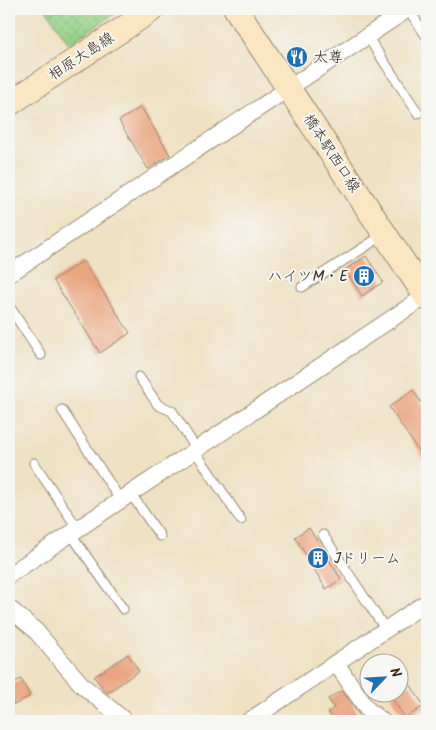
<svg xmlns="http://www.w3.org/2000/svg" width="436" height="730" font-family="Kalam,'Klee One',sans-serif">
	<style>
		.grass { fill: url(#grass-dots); stroke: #687e52 }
		.building { fill: #eaa581 }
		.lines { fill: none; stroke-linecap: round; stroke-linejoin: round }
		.lane-casing { stroke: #958670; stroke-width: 11 }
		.street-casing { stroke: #958670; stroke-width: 18 }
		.secondary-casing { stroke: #958670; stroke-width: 26 }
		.lane { stroke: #fff; stroke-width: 9 }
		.street { stroke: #fff; stroke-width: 16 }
		.secondary { stroke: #fbe6c4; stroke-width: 24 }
		.labels { text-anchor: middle; stroke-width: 4; stroke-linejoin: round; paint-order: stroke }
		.street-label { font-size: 15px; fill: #3b2a1e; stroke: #f6f6f2 }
		.poi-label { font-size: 15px; fill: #3b2a1e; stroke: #f6f6f2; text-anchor: start }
	</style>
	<defs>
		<pattern id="grass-dots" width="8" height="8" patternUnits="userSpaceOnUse" patternTransform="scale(1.25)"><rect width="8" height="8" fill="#95d186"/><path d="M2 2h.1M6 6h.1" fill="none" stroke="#7baa6d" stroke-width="1.8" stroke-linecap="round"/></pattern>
	</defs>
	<rect width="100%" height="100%" fill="#f6f6f2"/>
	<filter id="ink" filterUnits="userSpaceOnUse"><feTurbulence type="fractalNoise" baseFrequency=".02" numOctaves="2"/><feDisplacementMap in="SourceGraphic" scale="10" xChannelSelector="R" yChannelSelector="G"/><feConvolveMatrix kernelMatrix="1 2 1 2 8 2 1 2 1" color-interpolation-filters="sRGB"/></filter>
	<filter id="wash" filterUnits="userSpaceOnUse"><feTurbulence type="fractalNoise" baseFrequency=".0096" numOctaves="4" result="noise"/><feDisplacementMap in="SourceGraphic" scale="20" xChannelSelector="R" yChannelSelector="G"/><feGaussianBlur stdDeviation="1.12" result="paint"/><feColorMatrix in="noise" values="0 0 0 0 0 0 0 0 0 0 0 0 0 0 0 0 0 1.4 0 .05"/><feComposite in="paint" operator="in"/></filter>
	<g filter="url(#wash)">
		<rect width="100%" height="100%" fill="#efe1c3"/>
		<path class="grass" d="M 46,9 L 122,9 L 69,44 Z"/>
		<g id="blocks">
			<g class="building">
				<path d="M 141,107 L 170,155 L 148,169 L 119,121 Z"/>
				<path d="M 366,256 L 383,282 L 362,296 L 345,270 Z"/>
				<path d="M 83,261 L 130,333 L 100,353 L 53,280 Z"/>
				<path d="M 413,390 L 427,411 L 427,464 L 389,407 Z"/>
				<path d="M 309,528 L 341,579 L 326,589 L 295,537 Z"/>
				<path d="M 128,654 L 139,671 L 107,693 L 94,677 Z"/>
				<path d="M 21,679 L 30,696 L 14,705 L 9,695 L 9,685 Z"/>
				<path d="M 410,684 L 424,706 L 405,718 L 391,697 Z"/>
				<path d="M 342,690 L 359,715 L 364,721 L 334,721 L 328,712 L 334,708 L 328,699 Z"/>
			</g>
		</g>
	</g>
	<g filter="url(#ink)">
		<use href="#blocks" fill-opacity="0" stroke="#958670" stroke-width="1"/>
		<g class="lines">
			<g class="lane-casing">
				<g id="lane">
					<path d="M 408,9 L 427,37"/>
					<path d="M 367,36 L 418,113"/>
					<path d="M 302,287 L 385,234"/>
					<path d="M 9,306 L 41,355"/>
					<path d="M 139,377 L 158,405 L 172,411 L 197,450"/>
					<path d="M 62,410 L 121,501"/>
					<path d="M 195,451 L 241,520"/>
					<path d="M 34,463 L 78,529"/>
					<path d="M 131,494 L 160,536"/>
					<path d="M 71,534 L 123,609"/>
					<path d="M 323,535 L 386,630"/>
				</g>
			</g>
			<g class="street-casing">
				<g id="street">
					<path d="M 9,274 L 408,9"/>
					<path d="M 9,575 L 427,295"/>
					<path d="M 9,608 L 35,630 L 82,685 L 125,721"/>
					<path d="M 336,663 L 367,709 L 382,721"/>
					<path d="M 249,721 L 427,602"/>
				</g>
			</g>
			<g class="secondary-casing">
				<g id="secondary">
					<path d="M 236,9 L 427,298"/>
					<path d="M 9,104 L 153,9"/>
				</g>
			</g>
			<use href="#lane" class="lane"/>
			<use href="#street" class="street"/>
			<use href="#secondary" class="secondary"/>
		</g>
	</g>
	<defs>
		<g id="restaurant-disc" transform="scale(1.125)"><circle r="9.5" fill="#1f6fb2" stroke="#f6f6f2"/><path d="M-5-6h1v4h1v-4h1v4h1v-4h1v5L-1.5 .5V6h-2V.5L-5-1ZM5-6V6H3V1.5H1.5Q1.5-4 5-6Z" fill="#fff"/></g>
		<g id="building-disc" transform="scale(1.125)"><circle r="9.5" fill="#1f6fb2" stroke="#f6f6f2"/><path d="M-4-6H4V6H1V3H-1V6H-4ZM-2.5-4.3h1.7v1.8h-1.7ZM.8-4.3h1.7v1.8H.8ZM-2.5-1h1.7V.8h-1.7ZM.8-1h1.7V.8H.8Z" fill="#fff"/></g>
	</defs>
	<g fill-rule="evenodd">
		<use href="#restaurant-disc" x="297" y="57"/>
		<use href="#building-disc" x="364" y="276"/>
		<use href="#building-disc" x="318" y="558"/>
	</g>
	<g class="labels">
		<g class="street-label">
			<text transform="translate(81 56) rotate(-33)" y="5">相原大島線</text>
			<text transform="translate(332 153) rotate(57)" y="5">橋本駅西口線</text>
		</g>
		<g class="poi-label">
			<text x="313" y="62">太尊</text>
			<text x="348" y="281" text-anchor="end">ハイツM・E</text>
			<text x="334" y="563">Jドリーム</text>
		</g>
	</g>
	<rect width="436" height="730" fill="none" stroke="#f6f6f2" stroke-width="30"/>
	<g transform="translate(384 678) rotate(65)"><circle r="24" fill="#f6f6f2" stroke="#aba49d"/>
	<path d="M0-4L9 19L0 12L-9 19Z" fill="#1f6fb2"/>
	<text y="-8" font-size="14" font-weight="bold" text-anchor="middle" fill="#3b2a1e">N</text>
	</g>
</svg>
